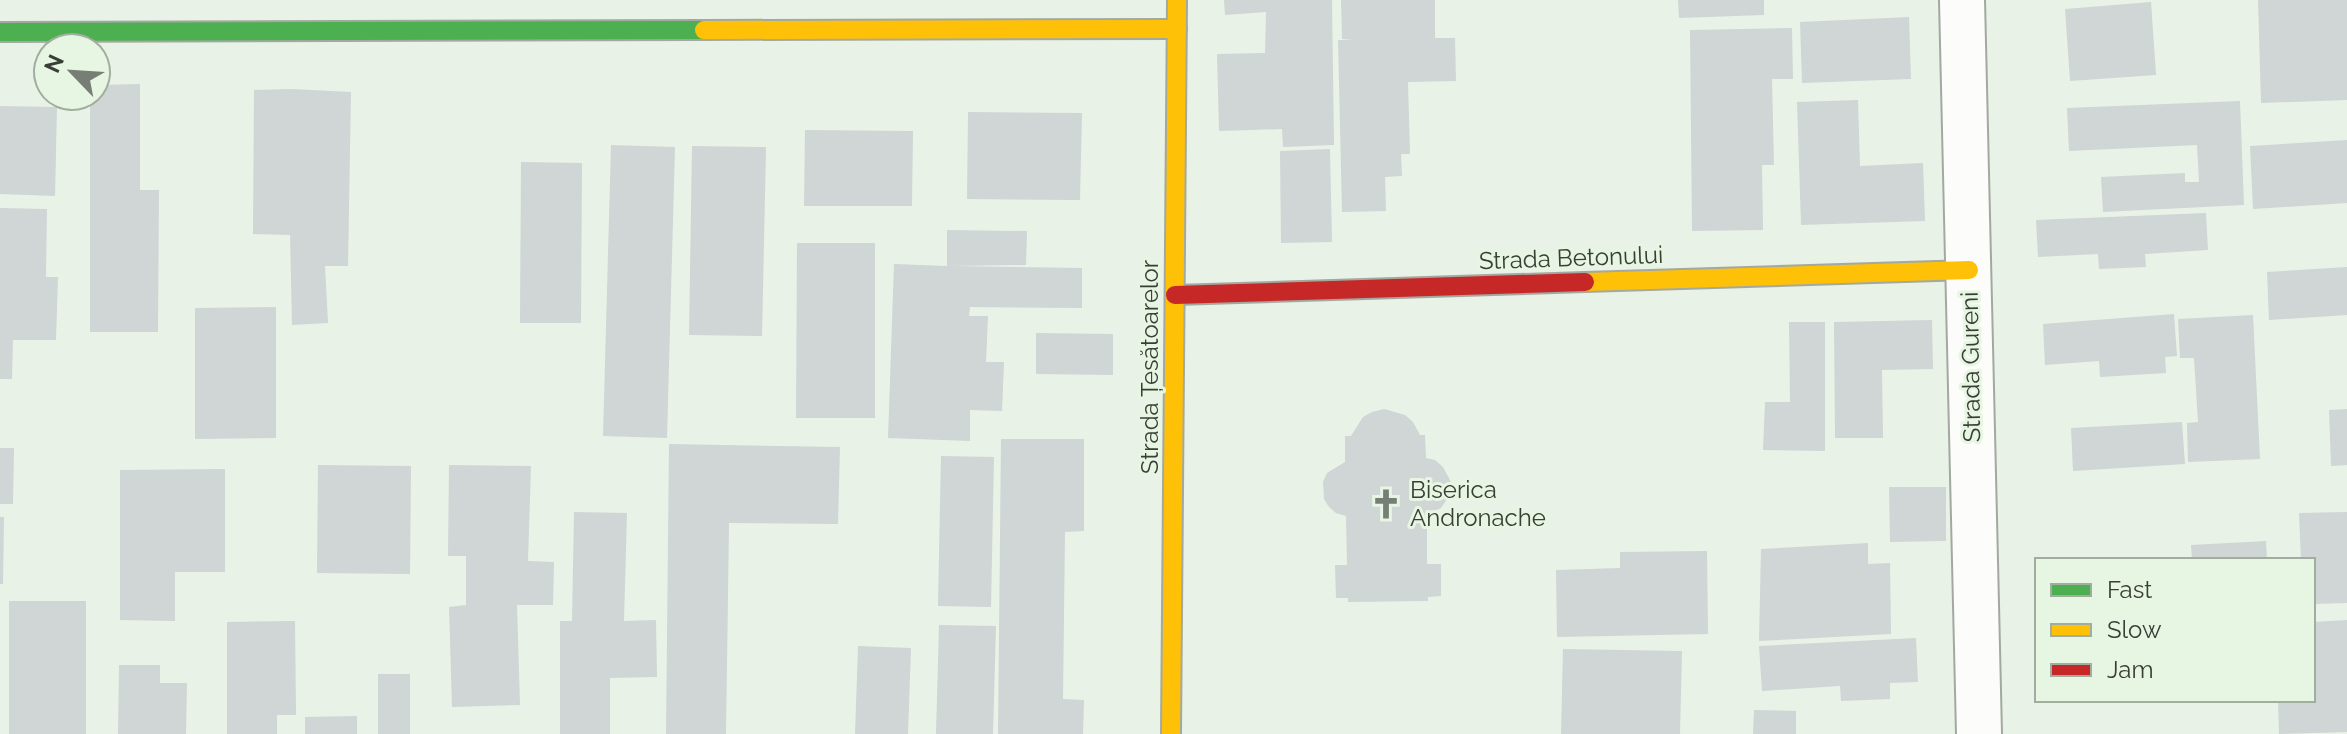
<svg xmlns="http://www.w3.org/2000/svg" width="2347" height="734" font-family="Raleway,sans-serif">
	<style>
		.building { fill: #d0d5d5 }
		.lines { fill: none; stroke-linecap: round; stroke-linejoin: round }
		.street-casing { stroke: #a3a9a1; stroke-width: 48 }
		.fast-casing { stroke: #a3a9a1; stroke-width: 22 }
		.slow-casing { stroke: #a3a9a1; stroke-width: 22 }
		.jam-casing { stroke: #a3a9a1; stroke-width: 22 }
		.street { stroke: #fcfdfb; stroke-width: 44 }
		.fast { stroke: #4caf50; stroke-width: 18 }
		.slow { stroke: #ffc107; stroke-width: 18 }
		.jam { stroke: #c62828; stroke-width: 18 }
		.labels { text-anchor: middle; stroke-width: 6; stroke-linejoin: round; paint-order: stroke }
		.street-label { font-size: 24px; fill: #393f37; stroke: #e7f6e2 }
		.poi-label { font-size: 24px; fill: #393f37; stroke: #e7f6e2; text-anchor: start }
	</style>
	<rect width="100%" height="100%" fill="#e9f2e7"/>
	<g class="building">
		<path d="M 1224,0 L 1332,0 L 1334,145 L 1283,147 L 1282,129 L 1219,131 L 1217,54 L 1265,53 L 1266,12 L 1225,15 Z"/>
		<path d="M 1341,0 L 1435,0 L 1435,38 L 1455,38 L 1456,81 L 1408,82 L 1410,154 L 1401,154 L 1402,176 L 1385,177 L 1386,211 L 1342,212 L 1338,40 L 1353,40 L 1342,39 Z"/>
		<path d="M 1678,0 L 1764,0 L 1764,15 L 1679,18 Z"/>
		<path d="M 2258,0 L 2347,0 L 2347,100 L 2261,103 Z"/>
		<path d="M 2151,2 L 2156,75 L 2070,81 L 2065,9 Z"/>
		<path d="M 1909,17 L 1911,79 L 1802,83 L 1800,22 Z"/>
		<path d="M 1792,28 L 1793,79 L 1772,79 L 1774,165 L 1762,165 L 1763,230 L 1692,231 L 1690,30 Z"/>
		<path d="M 140,84 L 140,190 L 159,190 L 158,332 L 90,332 L 90,96 L 96,96 L 96,85 Z"/>
		<path d="M 291,89 L 351,92 L 348,266 L 325,266 L 328,323 L 292,325 L 290,235 L 253,234 L 254,90 Z"/>
		<path d="M 1858,100 L 1860,166 L 1923,163 L 1925,221 L 1801,225 L 1797,102 Z"/>
		<path d="M 2240,101 L 2244,205 L 2103,212 L 2101,177 L 2185,173 L 2185,182 L 2199,182 L 2197,145 L 2069,151 L 2067,108 Z"/>
		<path d="M 0,106 L 57,107 L 55,196 L 0,194 Z"/>
		<path d="M 968,112 L 1082,113 L 1080,200 L 967,199 Z"/>
		<path d="M 805,130 L 913,131 L 912,206 L 804,206 Z"/>
		<path d="M 2347,140 L 2347,203 L 2253,209 L 2250,146 Z"/>
		<path d="M 611,145 L 675,147 L 667,438 L 603,436 Z"/>
		<path d="M 692,146 L 766,147 L 762,336 L 689,335 Z"/>
		<path d="M 1330,149 L 1332,242 L 1281,243 L 1280,151 Z"/>
		<path d="M 521,162 L 582,163 L 581,323 L 520,323 Z"/>
		<path d="M 0,208 L 47,209 L 46,277 L 58,277 L 56,340 L 13,340 L 12,379 L 0,379 Z"/>
		<path d="M 2206,213 L 2208,250 L 2145,254 L 2146,267 L 2099,269 L 2098,254 L 2038,257 L 2036,220 Z"/>
		<path d="M 947,230 L 1027,231 L 1026,265 L 951,266 L 1082,268 L 1082,308 L 970,307 L 969,316 L 988,316 L 986,362 L 1004,362 L 1002,411 L 970,410 L 970,441 L 888,438 L 894,264 L 947,266 Z"/>
		<path d="M 797,243 L 875,243 L 875,418 L 796,418 Z"/>
		<path d="M 2347,267 L 2347,315 L 2269,320 L 2267,272 Z"/>
		<path d="M 276,307 L 276,438 L 195,439 L 195,308 Z"/>
		<path d="M 2174,314 L 2177,356 L 2165,357 L 2166,373 L 2100,377 L 2099,361 L 2045,365 L 2043,324 Z"/>
		<path d="M 2253,315 L 2260,459 L 2188,462 L 2187,423 L 2198,422 L 2194,358 L 2180,358 L 2178,319 Z"/>
		<path d="M 1932,320 L 1933,369 L 1882,370 L 1883,438 L 1835,438 L 1834,322 Z"/>
		<path d="M 1789,322 L 1825,322 L 1825,451 L 1763,450 L 1765,402 L 1790,402 Z"/>
		<path d="M 1036,333 L 1113,334 L 1113,375 L 1036,374 Z"/>
		<path d="M 1384,409 L 1405,415 L 1413,422 L 1420,435 L 1425,435 L 1426,458 L 1435,460 L 1443,467 L 1452,484 L 1451,493 L 1441,508 L 1427,514 L 1427,564 L 1441,564 L 1441,596 L 1428,597 L 1428,601 L 1348,602 L 1348,598 L 1336,598 L 1335,565 L 1347,565 L 1346,516 L 1336,513 L 1329,507 L 1324,499 L 1323,482 L 1327,473 L 1345,462 L 1345,436 L 1351,436 L 1363,417 L 1372,412 Z"/>
		<path d="M 2347,409 L 2347,465 L 2331,466 L 2329,410 Z"/>
		<path d="M 2182,422 L 2185,464 L 2073,471 L 2071,428 Z"/>
		<path d="M 1001,439 L 1084,439 L 1084,531 L 1065,532 L 1063,699 L 1084,700 L 1083,734 L 998,734 Z"/>
		<path d="M 669,444 L 840,447 L 838,524 L 729,523 L 726,734 L 666,734 Z"/>
		<path d="M 0,448 L 14,448 L 13,504 L 0,504 Z"/>
		<path d="M 941,456 L 994,457 L 991,607 L 938,606 Z"/>
		<path d="M 318,465 L 411,466 L 410,574 L 317,573 Z"/>
		<path d="M 449,465 L 531,466 L 528,561 L 554,562 L 553,605 L 517,605 L 520,705 L 452,707 L 449,607 L 466,605 L 466,556 L 448,556 Z"/>
		<path d="M 225,469 L 225,572 L 175,572 L 175,621 L 120,620 L 120,470 Z"/>
		<path d="M 1889,487 L 1946,487 L 1946,541 L 1890,542 Z"/>
		<path d="M 574,512 L 627,513 L 624,621 L 656,620 L 657,677 L 610,678 L 610,734 L 560,734 L 560,621 L 572,621 Z"/>
		<path d="M 2347,512 L 2347,603 L 2313,604 L 2313,560 L 2301,560 L 2299,513 Z"/>
		<path d="M 0,517 L 4,517 L 3,584 L 0,584 Z"/>
		<path d="M 2266,541 L 2267,560 L 2192,560 L 2191,545 Z"/>
		<path d="M 1868,543 L 1868,564 L 1890,563 L 1891,634 L 1759,641 L 1761,549 Z"/>
		<path d="M 1707,551 L 1708,634 L 1557,637 L 1556,570 L 1620,568 L 1620,552 Z"/>
		<rect x="9" y="601" width="77" height="133"/>
		<path d="M 2347,620 L 2347,732 L 2279,734 L 2278,700 L 2313,700 L 2313,622 Z"/>
		<path d="M 295,621 L 296,715 L 277,715 L 277,734 L 227,734 L 227,622 Z"/>
		<path d="M 939,625 L 996,626 L 993,734 L 936,734 Z"/>
		<path d="M 1916,638 L 1918,682 L 1890,683 L 1890,699 L 1841,701 L 1840,686 L 1762,691 L 1759,646 Z"/>
		<path d="M 858,646 L 911,648 L 908,734 L 855,734 Z"/>
		<path d="M 1563,649 L 1682,651 L 1680,734 L 1561,734 Z"/>
		<path d="M 119,665 L 160,665 L 160,683 L 187,683 L 186,734 L 118,734 Z"/>
		<rect x="378" y="674" width="32" height="60"/>
		<path d="M 1754,710 L 1796,711 L 1796,734 L 1753,734 Z"/>
		<path d="M 357,716 L 357,734 L 305,734 L 305,717 Z"/>
	</g>
	<g class="lines">
		<g class="street-casing">
			<path id="street" d="M 1962,0 L 1979,734"/>
		</g>
		<g class="fast-casing">
			<path id="fast" d="M 0,32 L 704,30"/>
		</g>
		<g class="slow-casing">
			<g id="slow">
				<path d="M 704,30 L 1177,29"/>
				<path d="M 1585,282 L 1969,270"/>
				<path d="M 1171,734 L 1177,2"/>
			</g>
		</g>
		<g class="jam-casing">
			<path id="jam" d="M 1175,295 L 1585,282"/>
		</g>
		<use href="#street" class="street"/>
		<use href="#fast" class="fast"/>
		<use href="#slow" class="slow"/>
		<use href="#jam" class="jam"/>
	</g>
	<defs>
		<g id="church-bare" transform="scale(2.4)"><path d="M-1.2-6h2.4v3.5h3.3v2.4h-3.3V6h-2.4V-.1h-3.3v-2.4h3.3Z" fill="#777e75" stroke="#e7f6e2" stroke-width="2.5" paint-order="stroke"/></g>
	</defs>
	<g fill-rule="evenodd">
		<use href="#church-bare" x="1386" y="504"/>
	</g>
	<g class="labels">
		<g class="street-label">
			<text transform="translate(1571 258) rotate(-2)" y="8">Strada Betonului</text>
			<text transform="translate(1150 367) rotate(-90)" y="8">Strada Țesătoarelor</text>
			<text transform="translate(1971 367) rotate(-91)" y="8">Strada Gureni</text>
		</g>
		<g class="poi-label">
			<text x="1410" y="498">Biserica<tspan x="1410" dy="28">Andronache</tspan></text>
		</g>
	</g>
	<rect x="2035" y="558" width="280" height="144" fill="#e7f6e2" stroke="#a1ad9e" stroke-width="2"/>
	<rect x="2051" y="584" width="40" height="12" fill="#4caf50" stroke="#a1ad9e" stroke-width="2"/>
	<text x="2107" y="598" font-size="24" fill="#393f37">Fast</text>
	<rect x="2051" y="624" width="40" height="12" fill="#ffc107" stroke="#a1ad9e" stroke-width="2"/>
	<text x="2107" y="638" font-size="24" fill="#393f37">Slow</text>
	<rect x="2051" y="664" width="40" height="12" fill="#c62828" stroke="#a1ad9e" stroke-width="2"/>
	<text x="2107" y="678" font-size="24" fill="#393f37">Jam</text>
	<g transform="translate(72 72) rotate(295)"><circle r="38" fill="#e7f6e2" stroke="#a1ad9e" stroke-width="2"/>
	<path d="M0-6L14 30L0 20L-14 30Z" fill="#777e75"/>
	<text y="-12" font-size="22" font-weight="bold" text-anchor="middle" fill="#393f37">N</text>
	</g>
</svg>
